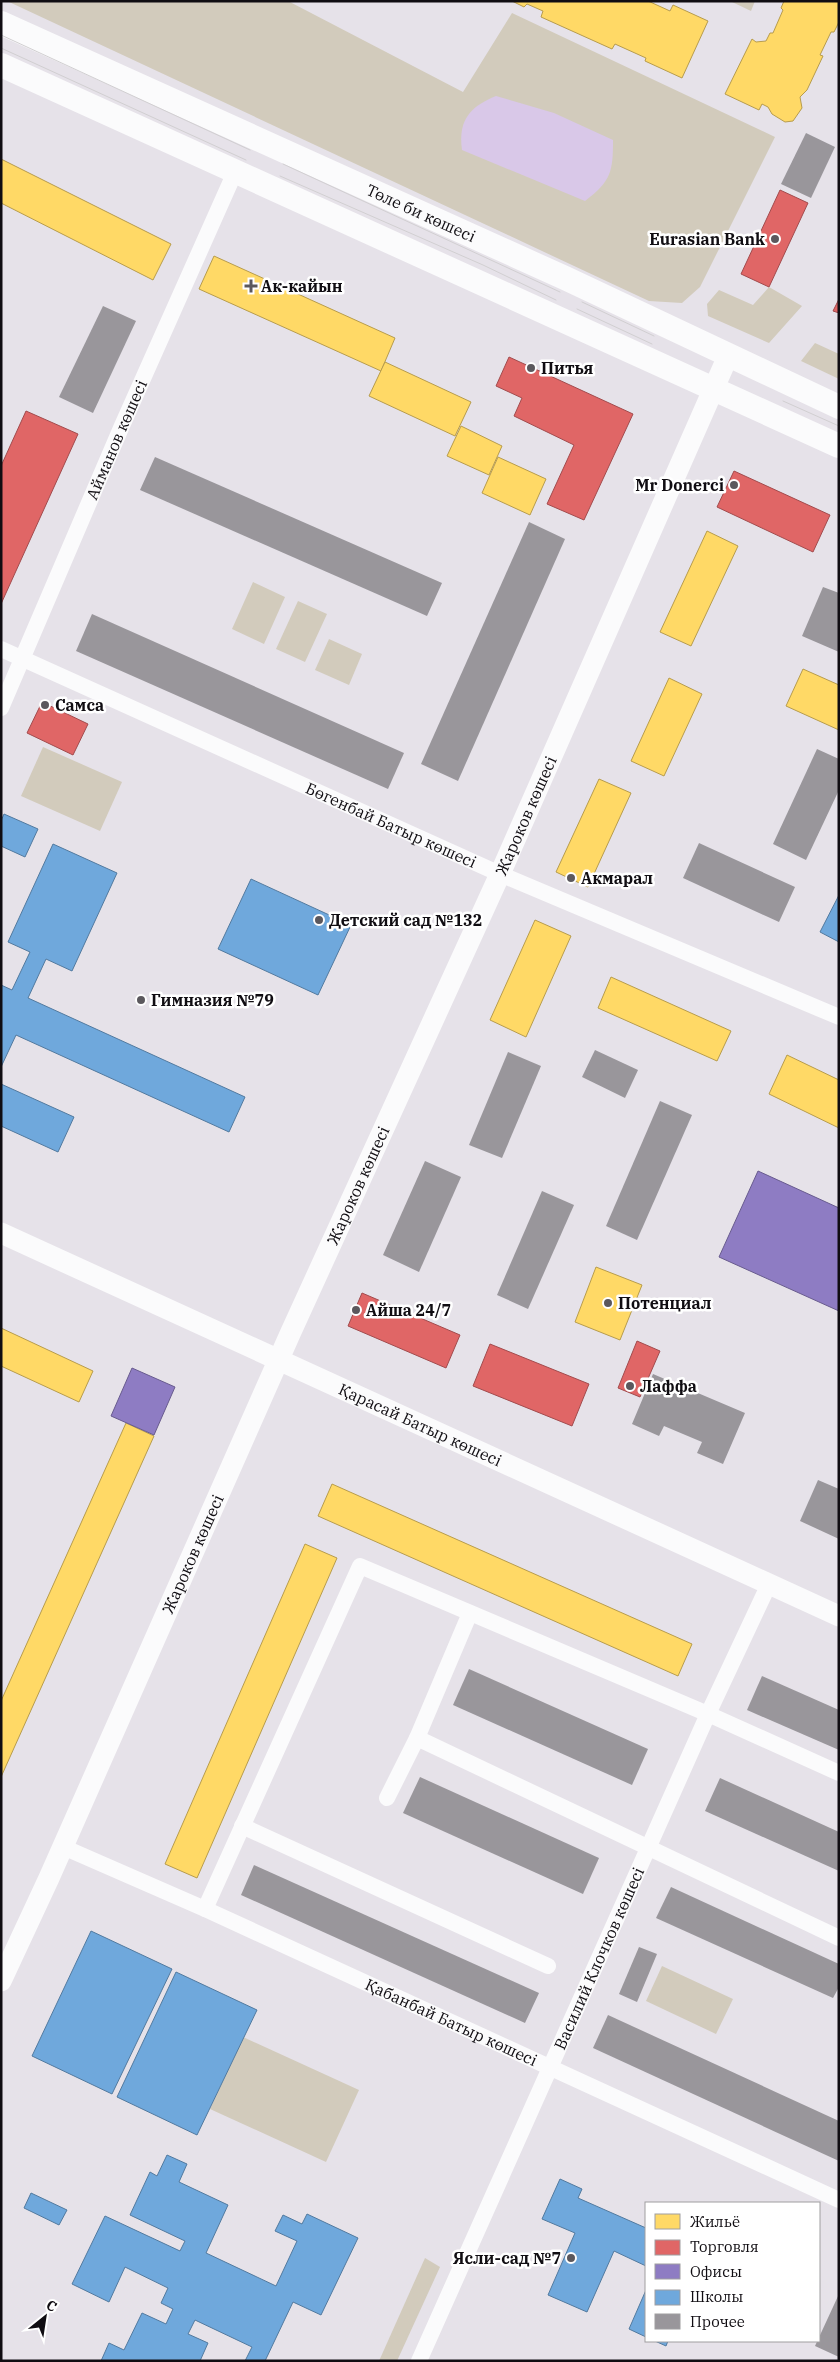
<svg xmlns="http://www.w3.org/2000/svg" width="840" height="2362" font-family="'IBM Plex Serif',serif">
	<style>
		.green { fill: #d2cbbc }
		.water { fill: #d9c8e8 }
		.homes { fill: #ffd966; stroke: #b79c4d }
		.shops { fill: #e06666; stroke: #a24b4d }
		.offices { fill: #8e7cc3; stroke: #685b8e }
		.schools { fill: #6fa8dc; stroke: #527a9f }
		.building { fill: #99969b }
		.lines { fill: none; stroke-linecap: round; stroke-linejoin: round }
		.minor { stroke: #fbfbfc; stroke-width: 16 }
		.tertiary { stroke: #fbfbfc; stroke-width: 21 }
		.secondary { stroke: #fbfbfc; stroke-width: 24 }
		.tram { stroke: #d1cfd1; stroke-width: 1 }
		.poi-dot { fill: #5b585d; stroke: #fff; stroke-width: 2 }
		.labels { text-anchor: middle; stroke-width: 5; stroke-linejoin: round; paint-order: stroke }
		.street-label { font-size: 16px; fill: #100d12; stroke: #fff }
		.poi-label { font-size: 16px; font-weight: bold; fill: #100d12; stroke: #fff; text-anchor: start }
	</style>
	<rect width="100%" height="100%" fill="#e6e2e9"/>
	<g class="green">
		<path d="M 7,1 L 288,1 L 463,92 L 512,13 L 775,137 L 700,287 L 682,303 L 649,301 Z"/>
		<path d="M 730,1 L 755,1 L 751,11 Z"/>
		<path d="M 769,287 L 802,306 L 769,343 L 708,316 L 707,304 L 719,290 L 753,305 Z"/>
		<path d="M 815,343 L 839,354 L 839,379 L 801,361 Z"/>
		<path d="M 253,582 L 285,597 L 264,644 L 232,629 Z"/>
		<path d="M 298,601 L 327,614 L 305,662 L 276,649 Z"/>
		<path d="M 329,639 L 362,654 L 349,685 L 315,670 Z"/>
		<path d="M 43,747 L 122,782 L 100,831 L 21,796 Z"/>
		<path d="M 662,1966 L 733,1999 L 716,2034 L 646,2001 Z"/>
		<path d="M 243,2037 L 359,2090 L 326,2162 L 210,2109 Z"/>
		<path d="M 425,2258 L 440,2267 L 397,2361 L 379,2361 Z"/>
	</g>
	<path class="water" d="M 496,96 L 554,113 L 613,140 C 613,172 611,181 585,201 L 462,150 C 458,121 469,107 496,96 Z"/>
	<g class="homes">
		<path d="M 512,1 L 648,1 L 670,11 L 673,5 L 708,21 L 682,78 L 645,61 L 646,58 L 615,44 L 612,49 L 541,17 L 543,11 L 527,4 L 524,7 Z"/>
		<path d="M 784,1 L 839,1 L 839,22 L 834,32 L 831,32 L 820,55 L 823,56 L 807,90 L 800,97 L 802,108 L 793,121 L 785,122 L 772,114 L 768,107 L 762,104 L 759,110 L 725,94 L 752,39 L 756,42 L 766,41 L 770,33 L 773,33 L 783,10 L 781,8 Z"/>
		<path d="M 1,159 L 171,244 L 153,280 L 1,203 Z"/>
		<path d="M 214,256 L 395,338 L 381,371 L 199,289 Z"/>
		<path d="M 385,362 L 471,402 L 455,436 L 369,396 Z"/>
		<path d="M 461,426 L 502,446 L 489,475 L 447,456 Z"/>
		<path d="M 498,457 L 546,479 L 530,515 L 482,493 Z"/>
		<path d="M 707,531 L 738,546 L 691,646 L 660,632 Z"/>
		<path d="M 803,669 L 839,685 L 839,730 L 786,706 Z"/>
		<path d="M 669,678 L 702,694 L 664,776 L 631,761 Z"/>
		<path d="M 599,779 L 631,793 L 588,887 L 556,872 Z"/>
		<path d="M 535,920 L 571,936 L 526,1037 L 490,1020 Z"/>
		<path d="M 611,977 L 731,1031 L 717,1061 L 598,1008 Z"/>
		<path d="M 787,1055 L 839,1080 L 839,1128 L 769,1094 Z"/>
		<path d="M 596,1267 L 642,1285 L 620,1340 L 575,1322 Z"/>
		<path d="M 1,1328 L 93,1371 L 79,1402 L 1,1366 Z"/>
		<path d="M 126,1423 L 154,1436 L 1,1777 L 1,1701 Z"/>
		<path d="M 332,1484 L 692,1644 L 678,1676 L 318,1516 Z"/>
		<path d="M 305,1544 L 337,1558 L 197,1878 L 165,1864 Z"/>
	</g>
	<g class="shops">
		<path d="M 780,190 L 808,203 L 769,287 L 741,274 Z"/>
		<path d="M 839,299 L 839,313 L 833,311 Z"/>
		<path d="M 509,357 L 633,414 L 584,520 L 547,504 L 574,445 L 514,416 L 522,398 L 496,386 Z"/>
		<path d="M 26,411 L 78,434 L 1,604 L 1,466 Z"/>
		<path d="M 734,471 L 830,515 L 813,552 L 717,507 Z"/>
		<path d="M 42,702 L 88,724 L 73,755 L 27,733 Z"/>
		<path d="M 362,1293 L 460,1335 L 446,1368 L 348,1326 Z"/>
		<path d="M 637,1341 L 660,1351 L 640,1397 L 618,1388 Z"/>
		<path d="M 490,1344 L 589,1384 L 572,1426 L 473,1386 Z"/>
	</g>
	<g class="offices">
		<path d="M 758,1171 L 839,1208 L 839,1311 L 719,1257 Z"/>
		<path d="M 132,1368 L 175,1387 L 154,1435 L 111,1416 Z"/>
	</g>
	<g class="schools">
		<path d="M 4,814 L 38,829 L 25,857 L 1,846 L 1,821 Z"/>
		<path d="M 53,844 L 117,873 L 72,971 L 46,959 L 28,998 L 245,1097 L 229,1132 L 16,1035 L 1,1067 L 1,985 L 12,990 L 30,952 L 8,942 Z"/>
		<path d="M 251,879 L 351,925 L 318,995 L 218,949 Z"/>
		<path d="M 839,895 L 839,942 L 820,932 Z"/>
		<path d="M 1,1084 L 74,1117 L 58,1152 L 1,1126 Z"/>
		<path d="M 91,1931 L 172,1969 L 112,2094 L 32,2056 Z"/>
		<path d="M 176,1972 L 257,2010 L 197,2135 L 117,2097 Z"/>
		<path d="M 167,2155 L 187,2164 L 179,2182 L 228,2205 L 206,2253 L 276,2286 L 297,2241 L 275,2231 L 283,2215 L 302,2224 L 307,2214 L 358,2238 L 321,2315 L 293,2302 L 265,2361 L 245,2361 L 252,2347 L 195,2320 L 188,2334 L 208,2343 L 200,2361 L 101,2361 L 109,2343 L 124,2350 L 142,2313 L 166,2324 L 173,2309 L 161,2303 L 168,2288 L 125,2267 L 109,2302 L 72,2284 L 105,2216 L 180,2251 L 185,2241 L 130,2215 L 150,2172 L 157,2176 Z"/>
		<path d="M 560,2179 L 582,2189 L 578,2198 L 646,2228 L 646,2266 L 614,2251 L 587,2312 L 548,2295 L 575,2233 L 542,2219 Z"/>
		<path d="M 31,2193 L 67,2210 L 59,2225 L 24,2208 Z"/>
		<path d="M 646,2290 L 646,2337 L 629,2329 Z"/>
		<path d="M 655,2341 L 668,2341 L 666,2346 Z"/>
	</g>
	<g class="building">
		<path d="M 806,133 L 835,147 L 811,198 L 781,184 Z"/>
		<path d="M 103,306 L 136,321 L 93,413 L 59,397 Z"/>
		<path d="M 155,457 L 442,583 L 427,616 L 140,490 Z"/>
		<path d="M 529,522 L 565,539 L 458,781 L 421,764 Z"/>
		<path d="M 823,587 L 839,593 L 839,652 L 802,636 Z"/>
		<path d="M 92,614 L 404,753 L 388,789 L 76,651 Z"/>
		<path d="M 817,749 L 839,759 L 839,790 L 806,860 L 773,844 Z"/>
		<path d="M 699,843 L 795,887 L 779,922 L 683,878 Z"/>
		<path d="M 595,1050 L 638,1070 L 625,1098 L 582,1077 Z"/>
		<path d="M 508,1052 L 541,1066 L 502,1158 L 469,1145 Z"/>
		<path d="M 660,1101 L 692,1115 L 637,1240 L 606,1226 Z"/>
		<path d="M 425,1161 L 461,1177 L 419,1272 L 383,1255 Z"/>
		<path d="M 542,1191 L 574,1205 L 528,1309 L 497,1295 Z"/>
		<path d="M 653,1374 L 745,1413 L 723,1464 L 697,1453 L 702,1442 L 664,1426 L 659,1436 L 632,1424 Z"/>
		<path d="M 818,1480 L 839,1489 L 839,1539 L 800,1521 Z"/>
		<path d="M 469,1669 L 648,1749 L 632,1785 L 453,1705 Z"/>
		<path d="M 762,1676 L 839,1710 L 839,1750 L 747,1710 Z"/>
		<path d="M 420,1777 L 599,1858 L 583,1894 L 403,1813 Z"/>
		<path d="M 720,1778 L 839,1832 L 839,1871 L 705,1811 Z"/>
		<path d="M 254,1865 L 539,1993 L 525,2023 L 241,1895 Z"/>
		<path d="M 671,1887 L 839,1964 L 839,1987 L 833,1998 L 656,1918 Z"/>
		<path d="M 639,1947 L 657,1954 L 637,2002 L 619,1994 Z"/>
		<path d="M 608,2015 L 839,2121 L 839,2161 L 593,2048 Z"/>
		<path d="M 839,2294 L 839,2357 L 815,2346 Z"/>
	</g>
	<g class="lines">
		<g class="minor">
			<path id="s1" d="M 1,649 L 500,874 L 839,1017"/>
			<path id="s2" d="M 1,708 L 121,428 L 235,172"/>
			<path d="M 417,1738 L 470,1613"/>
			<path d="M 387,1798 L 417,1738 L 839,1938"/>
			<path d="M 242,1826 L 548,1966"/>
			<path id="s3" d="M 63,1847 L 205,1909 L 839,2200"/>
			<path d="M 205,1909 L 360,1566 L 708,1714 L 839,1773"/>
			<path id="s4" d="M 419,2361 L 708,1714 L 769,1584"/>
		</g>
		<g class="tertiary">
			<path id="s5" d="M 1,1233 L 839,1616"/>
			<path id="s6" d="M 1,1981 L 49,1878 L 290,1334 L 500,874 L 728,356"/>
		</g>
		<g class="secondary">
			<path id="s7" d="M 1,23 L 565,278 L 839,407"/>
			<path d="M 1,65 L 839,446"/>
		</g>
		<g class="tram">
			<path d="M 1,35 L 250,150"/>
			<path d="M 1,48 L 246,160"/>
			<path d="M 283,164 L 560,292"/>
			<path d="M 280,176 L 483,265 L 556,300"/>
			<path d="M 582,302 L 654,336"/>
			<path d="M 577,309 L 652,344"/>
			<path d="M 783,401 L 839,426"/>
		</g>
	</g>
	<g class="poi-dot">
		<circle cx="775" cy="239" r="5"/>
		<path d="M248.5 278.5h5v5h5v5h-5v5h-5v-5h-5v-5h5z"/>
		<circle cx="531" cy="368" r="5"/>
		<circle cx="734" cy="485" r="5"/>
		<circle cx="45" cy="705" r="5"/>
		<circle cx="571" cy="878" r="5"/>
		<circle cx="319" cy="920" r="5"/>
		<circle cx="141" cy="1000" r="5"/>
		<circle cx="608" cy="1303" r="5"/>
		<circle cx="356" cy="1310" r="5"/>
		<circle cx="630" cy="1386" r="5"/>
		<circle cx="571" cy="2258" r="5"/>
	</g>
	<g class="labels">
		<g class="street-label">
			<text dy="6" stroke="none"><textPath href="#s7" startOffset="461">Төле би көшесі</textPath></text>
			<text dy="6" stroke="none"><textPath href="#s2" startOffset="292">Айманов көшесі</textPath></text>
			<text dy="6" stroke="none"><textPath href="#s6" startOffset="1278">Жароков көшесі</textPath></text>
			<text dy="6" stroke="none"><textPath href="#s1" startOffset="428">Бөгенбай Батыр көшесі</textPath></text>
			<text dy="6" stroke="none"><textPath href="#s6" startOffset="872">Жароков көшесі</textPath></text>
			<text dy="6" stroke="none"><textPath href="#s5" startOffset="461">Қарасай Батыр көшесі</textPath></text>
			<text dy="6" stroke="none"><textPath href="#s6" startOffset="468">Жароков көшесі</textPath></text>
			<text dy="6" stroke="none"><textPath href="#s4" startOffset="441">Василий Клочков көшесі</textPath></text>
			<text dy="6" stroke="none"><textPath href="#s3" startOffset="426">Қабанбай Батыр көшесі</textPath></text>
		</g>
		<g class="poi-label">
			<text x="765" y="245" text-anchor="end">Eurasian Bank</text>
			<text x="261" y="292">Ак-кайын</text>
			<text x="541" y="374">Питья</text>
			<text x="724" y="491" text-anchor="end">Mr Donerci</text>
			<text x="55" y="711">Самса</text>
			<text x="581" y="884">Акмарал</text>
			<text x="329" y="926">Детский сад №132</text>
			<text x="151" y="1006">Гимназия №79</text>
			<text x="618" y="1309">Потенциал</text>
			<text x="366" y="1316">Айша 24/7</text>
			<text x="640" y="1392">Лаффа</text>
			<text x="561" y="2264" text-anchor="end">Ясли-сад №7</text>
		</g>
	</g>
	<rect width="840" height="2362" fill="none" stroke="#100d12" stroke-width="5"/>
	<rect x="645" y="2202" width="175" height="140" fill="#ffffff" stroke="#9f9ea0"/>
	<rect x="655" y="2214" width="25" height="15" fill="#ffd966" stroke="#9f9ea0"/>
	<text x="690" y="2227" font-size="15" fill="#100d12">Жильё</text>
	<rect x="655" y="2240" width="25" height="15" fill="#e06666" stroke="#9f9ea0"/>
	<text x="690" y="2252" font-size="15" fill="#100d12">Торговля</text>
	<rect x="655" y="2264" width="25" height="15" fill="#8e7cc3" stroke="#9f9ea0"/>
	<text x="690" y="2277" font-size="15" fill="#100d12">Офисы</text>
	<rect x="655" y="2290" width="25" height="15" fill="#6fa8dc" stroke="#9f9ea0"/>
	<text x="690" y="2302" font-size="15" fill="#100d12">Школы</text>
	<rect x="655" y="2314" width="25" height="15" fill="#99969b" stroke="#9f9ea0"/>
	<text x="690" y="2327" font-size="15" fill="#100d12">Прочее</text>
	<g transform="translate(45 2317) rotate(30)" stroke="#ffffff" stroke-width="4" paint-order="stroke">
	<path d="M0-4L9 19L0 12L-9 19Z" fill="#100d12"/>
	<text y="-8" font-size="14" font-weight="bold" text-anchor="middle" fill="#100d12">С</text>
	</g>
</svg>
